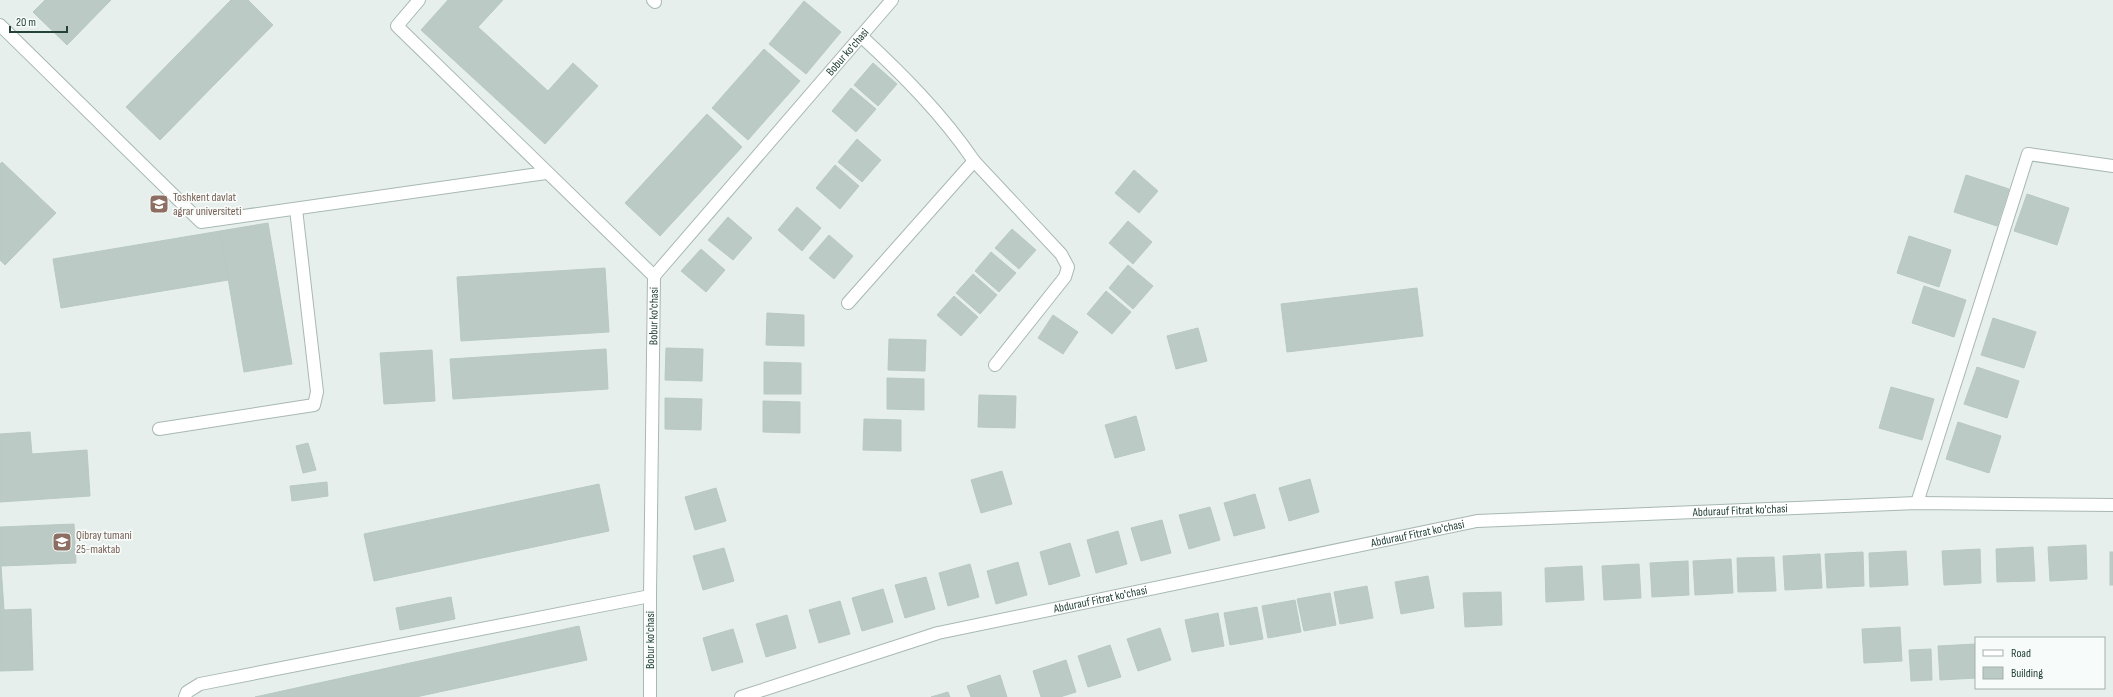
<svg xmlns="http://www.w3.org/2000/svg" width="2113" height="697" font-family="'Sofia Sans Condensed',sans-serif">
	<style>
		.building { fill: #bbcac4; stroke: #b8c9c2 }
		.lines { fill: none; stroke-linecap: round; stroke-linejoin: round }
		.minor-casing { stroke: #a8b8b2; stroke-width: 14 }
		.minor { stroke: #fff; stroke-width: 12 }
		.labels { text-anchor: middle; stroke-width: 3.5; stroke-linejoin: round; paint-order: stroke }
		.street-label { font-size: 12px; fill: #24423a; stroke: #f7fbf9 }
		.education-label { font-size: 12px; fill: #785e54; stroke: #f7fbf9; text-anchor: start }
	</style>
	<rect width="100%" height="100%" fill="#e6efeb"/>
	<g class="building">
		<path d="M 45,0 L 111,0 L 67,45 L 33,12 Z"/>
		<path d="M 231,0 L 248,0 L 273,25 L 160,140 L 126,107 Z"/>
		<path d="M 448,0 L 503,0 L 478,27 L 548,91 L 573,63 L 598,86 L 545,144 L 421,30 Z"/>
		<path d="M 804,1 L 841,32 L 806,74 L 769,44 Z"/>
		<path d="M 764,49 L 800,81 L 748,140 L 712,108 Z"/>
		<path d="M 873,63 L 897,84 L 878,106 L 854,85 Z"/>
		<path d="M 851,88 L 876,109 L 856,132 L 832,111 Z"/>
		<path d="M 707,114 L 742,147 L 660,236 L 625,203 Z"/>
		<path d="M 857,139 L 881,160 L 862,182 L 838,162 Z"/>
		<path d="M 2,162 L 56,213 L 5,265 L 0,260 L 0,164 Z"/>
		<path d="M 835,165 L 859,186 L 840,209 L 816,188 Z"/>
		<path d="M 1134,170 L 1158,191 L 1139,213 L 1115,193 Z"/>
		<path d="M 1966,175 L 2009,189 L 1997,226 L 1954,212 Z"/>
		<path d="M 2027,194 L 2069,208 L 2057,245 L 2014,231 Z"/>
		<path d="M 797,207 L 821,228 L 802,251 L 778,230 Z"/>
		<path d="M 728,217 L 752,238 L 733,260 L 708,240 Z"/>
		<path d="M 1128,221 L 1152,242 L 1133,264 L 1109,243 Z"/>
		<path d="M 268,223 L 292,364 L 244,372 L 220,231 Z"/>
		<path d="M 1012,229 L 1036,250 L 1019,269 L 995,248 Z"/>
		<path d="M 220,231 L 228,280 L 61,308 L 53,259 Z"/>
		<path d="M 829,235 L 853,256 L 834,279 L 809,258 Z"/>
		<path d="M 1909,236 L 1951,250 L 1939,287 L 1897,273 Z"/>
		<path d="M 701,249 L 725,270 L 706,292 L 681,271 Z"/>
		<path d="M 991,252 L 1016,273 L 999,292 L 975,271 Z"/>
		<path d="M 1128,265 L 1153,286 L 1133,309 L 1109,288 Z"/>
		<path d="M 605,268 L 609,332 L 461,341 L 457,277 Z"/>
		<path d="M 973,274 L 997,295 L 980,314 L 956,293 Z"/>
		<path d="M 1924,286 L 1966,300 L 1954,337 L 1912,323 Z"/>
		<path d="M 1417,288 L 1423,336 L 1287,352 L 1281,304 Z"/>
		<path d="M 1106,291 L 1131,312 L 1112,334 L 1087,314 Z"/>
		<path d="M 954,296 L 978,317 L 961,336 L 937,315 Z"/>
		<path d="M 767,313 L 804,315 L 804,346 L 766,345 Z"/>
		<path d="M 1053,315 L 1078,332 L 1063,354 L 1038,338 Z"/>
		<path d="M 1993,318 L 2036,332 L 2024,368 L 1981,355 Z"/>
		<path d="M 1198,328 L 1207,361 L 1176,369 L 1167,336 Z"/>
		<path d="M 889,339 L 926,340 L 925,371 L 888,370 Z"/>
		<path d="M 666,348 L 703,349 L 702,381 L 665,380 Z"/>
		<path d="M 606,349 L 608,389 L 453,399 L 450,359 Z"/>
		<path d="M 432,350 L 435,401 L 384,404 L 380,353 Z"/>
		<path d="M 764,362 L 801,363 L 801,394 L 764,394 Z"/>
		<path d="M 1977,367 L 2019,381 L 2007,418 L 1964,404 Z"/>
		<path d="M 887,378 L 924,379 L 924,410 L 887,409 Z"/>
		<path d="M 1891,387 L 1934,399 L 1922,440 L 1879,428 Z"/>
		<path d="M 979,395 L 1016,396 L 1015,428 L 978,427 Z"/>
		<path d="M 665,398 L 702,399 L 701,430 L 665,429 Z"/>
		<path d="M 763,401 L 800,402 L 800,433 L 763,432 Z"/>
		<path d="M 1136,416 L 1145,450 L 1115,458 L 1105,425 Z"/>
		<path d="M 864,419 L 901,420 L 901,451 L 863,450 Z"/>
		<path d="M 1958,422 L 2001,436 L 1989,473 L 1946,459 Z"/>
		<path d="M 30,432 L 32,454 L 87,450 L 90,496 L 0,502 L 0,434 Z"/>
		<path d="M 308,443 L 316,470 L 303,473 L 296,446 Z"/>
		<path d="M 1002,471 L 1012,504 L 981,513 L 971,480 Z"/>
		<path d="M 1310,479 L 1319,512 L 1289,521 L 1279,488 Z"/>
		<path d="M 327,482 L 328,496 L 292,501 L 290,486 Z"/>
		<path d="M 599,484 L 609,531 L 374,581 L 364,534 Z"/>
		<path d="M 716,488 L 726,521 L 695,530 L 685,497 Z"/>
		<path d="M 1255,494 L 1265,528 L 1234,536 L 1224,503 Z"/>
		<path d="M 1210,507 L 1220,540 L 1189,549 L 1179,515 Z"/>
		<path d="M 1162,520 L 1171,553 L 1141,561 L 1131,528 Z"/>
		<path d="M 74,524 L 76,563 L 1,566 L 4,610 L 31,609 L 33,670 L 0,671 L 0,527 Z"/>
		<path d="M 1118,531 L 1127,564 L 1096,573 L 1087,540 Z"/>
		<path d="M 1070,543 L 1080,576 L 1049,585 L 1040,552 Z"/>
		<path d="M 2086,545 L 2087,579 L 2050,581 L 2048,547 Z"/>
		<path d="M 2033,547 L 2035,581 L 1997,582 L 1996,549 Z"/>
		<path d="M 724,548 L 734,581 L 703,590 L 693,556 Z"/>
		<path d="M 1980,549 L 1981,583 L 1944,585 L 1942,551 Z"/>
		<path d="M 1906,551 L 1908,585 L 1870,587 L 1869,553 Z"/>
		<path d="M 1863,552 L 1864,586 L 1827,588 L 1825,554 Z"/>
		<rect x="2110" y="552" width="3" height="33"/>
		<path d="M 1820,554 L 1822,588 L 1785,590 L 1783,556 Z"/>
		<path d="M 1774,557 L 1776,591 L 1738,592 L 1737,558 Z"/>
		<path d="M 1731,559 L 1733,593 L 1695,595 L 1693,561 Z"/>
		<path d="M 1688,561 L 1689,595 L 1652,597 L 1650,563 Z"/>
		<path d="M 1018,562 L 1027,595 L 996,604 L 987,571 Z"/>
		<path d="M 970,564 L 979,597 L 948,606 L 939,573 Z"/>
		<path d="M 1639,564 L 1641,598 L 1604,600 L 1602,566 Z"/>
		<path d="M 1582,566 L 1584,600 L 1546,602 L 1545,568 Z"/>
		<path d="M 1428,576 L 1434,608 L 1401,614 L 1395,582 Z"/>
		<path d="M 926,577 L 935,609 L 905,618 L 895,585 Z"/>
		<path d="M 1367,586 L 1373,618 L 1340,624 L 1334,592 Z"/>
		<path d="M 883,589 L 893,622 L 862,631 L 852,598 Z"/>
		<path d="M 1501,592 L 1502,625 L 1465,627 L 1463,593 Z"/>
		<path d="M 1330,593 L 1336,625 L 1304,631 L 1297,599 Z"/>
		<path d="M 451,597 L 455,619 L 400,630 L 396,608 Z"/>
		<path d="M 1295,600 L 1301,632 L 1268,638 L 1262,606 Z"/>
		<path d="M 840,601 L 850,634 L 819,643 L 809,610 Z"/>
		<path d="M 1257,607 L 1263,639 L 1230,645 L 1224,613 Z"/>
		<path d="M 1218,613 L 1224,646 L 1192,652 L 1185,620 Z"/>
		<path d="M 787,615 L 796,648 L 766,657 L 756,624 Z"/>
		<path d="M 579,626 L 587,660 L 416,697 L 255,697 Z"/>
		<path d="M 1900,627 L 1902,661 L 1864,663 L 1862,629 Z"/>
		<path d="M 1160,628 L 1171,660 L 1138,671 L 1127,639 Z"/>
		<path d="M 733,629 L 743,662 L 712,671 L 703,638 Z"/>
		<path d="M 1976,644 L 1976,678 L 1940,680 L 1938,646 Z"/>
		<path d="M 1110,645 L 1121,677 L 1088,687 L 1078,656 Z"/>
		<path d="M 1931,649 L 1932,680 L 1911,681 L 1909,650 Z"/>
		<path d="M 1066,660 L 1076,692 L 1060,697 L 1041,697 L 1033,671 Z"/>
		<path d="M 1000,675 L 1007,697 L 971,697 L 967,686 Z"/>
		<path d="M 948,692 L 950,697 L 931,697 Z"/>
	</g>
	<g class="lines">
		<g class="minor-casing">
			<g id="minor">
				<path d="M 419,0 L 397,26 L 654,276"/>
				<path d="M 653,0 L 655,2"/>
				<path d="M 0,25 L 201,222 L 546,173"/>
				<path d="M 861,36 C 902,74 942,114 974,161 L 1061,254 L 1068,267 L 1065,277 L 995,365"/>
				<path d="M 848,303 L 974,161"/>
				<path d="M 159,429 L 314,405 L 317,392 L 296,209"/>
				<path d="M 1917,503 L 2028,154 L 2113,166"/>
				<path d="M 185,697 L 187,692 L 200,684 L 650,596"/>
				<path id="s1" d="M 650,697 L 650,596 L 654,276 L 892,0"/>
				<path id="s2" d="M 741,697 L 938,633 L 1477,521 L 1917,503 L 2113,505"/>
			</g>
		</g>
		<use href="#minor" class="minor"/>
	</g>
	<defs>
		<g id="university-square" transform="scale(1)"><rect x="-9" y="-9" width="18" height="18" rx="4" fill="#8d6e63" stroke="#f7fbf9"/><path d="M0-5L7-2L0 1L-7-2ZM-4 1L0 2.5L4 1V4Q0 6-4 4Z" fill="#fff"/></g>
		<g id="school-square" transform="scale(1)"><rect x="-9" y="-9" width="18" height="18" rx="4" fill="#8d6e63" stroke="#f7fbf9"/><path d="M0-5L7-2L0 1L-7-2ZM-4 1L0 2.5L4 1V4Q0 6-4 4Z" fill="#fff"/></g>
	</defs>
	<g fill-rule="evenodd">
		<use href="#university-square" x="159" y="204"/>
		<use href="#school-square" x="62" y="542"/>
	</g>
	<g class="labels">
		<g class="street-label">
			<text dy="4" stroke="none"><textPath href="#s1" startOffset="717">Bobur ko'chasi</textPath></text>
			<text dy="4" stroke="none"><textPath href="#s1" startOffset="381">Bobur ko'chasi</textPath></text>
			<text dy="4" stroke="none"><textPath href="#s2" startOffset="1021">Abdurauf Fitrat ko'chasi</textPath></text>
			<text dy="4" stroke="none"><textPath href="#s2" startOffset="697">Abdurauf Fitrat ko'chasi</textPath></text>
			<text dy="4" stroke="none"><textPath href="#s2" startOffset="373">Abdurauf Fitrat ko'chasi</textPath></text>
			<text transform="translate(650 640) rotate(-90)" y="4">Bobur ko'chasi</text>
		</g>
		<g class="education-label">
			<text x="173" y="201">Toshkent davlat<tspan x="173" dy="14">agrar universiteti</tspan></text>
			<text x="76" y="539">Qibray tumani<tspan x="76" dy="14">25-maktab</tspan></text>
		</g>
	</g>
	<rect x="1975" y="637" width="130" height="52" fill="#f7fbf9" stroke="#a3b1ad"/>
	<rect x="1983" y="650" width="20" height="6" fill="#ffffff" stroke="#a3b1ad"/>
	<text x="2011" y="657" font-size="12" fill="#24423a">Road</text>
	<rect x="1983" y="667" width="20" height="12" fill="#bbcac4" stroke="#a3b1ad"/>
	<text x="2011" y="677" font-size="12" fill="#24423a">Building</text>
	<path d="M10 26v6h57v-6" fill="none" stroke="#24423a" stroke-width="2"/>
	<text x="16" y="26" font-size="12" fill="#24423a" stroke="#f7fbf9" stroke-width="3" paint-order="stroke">20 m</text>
</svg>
